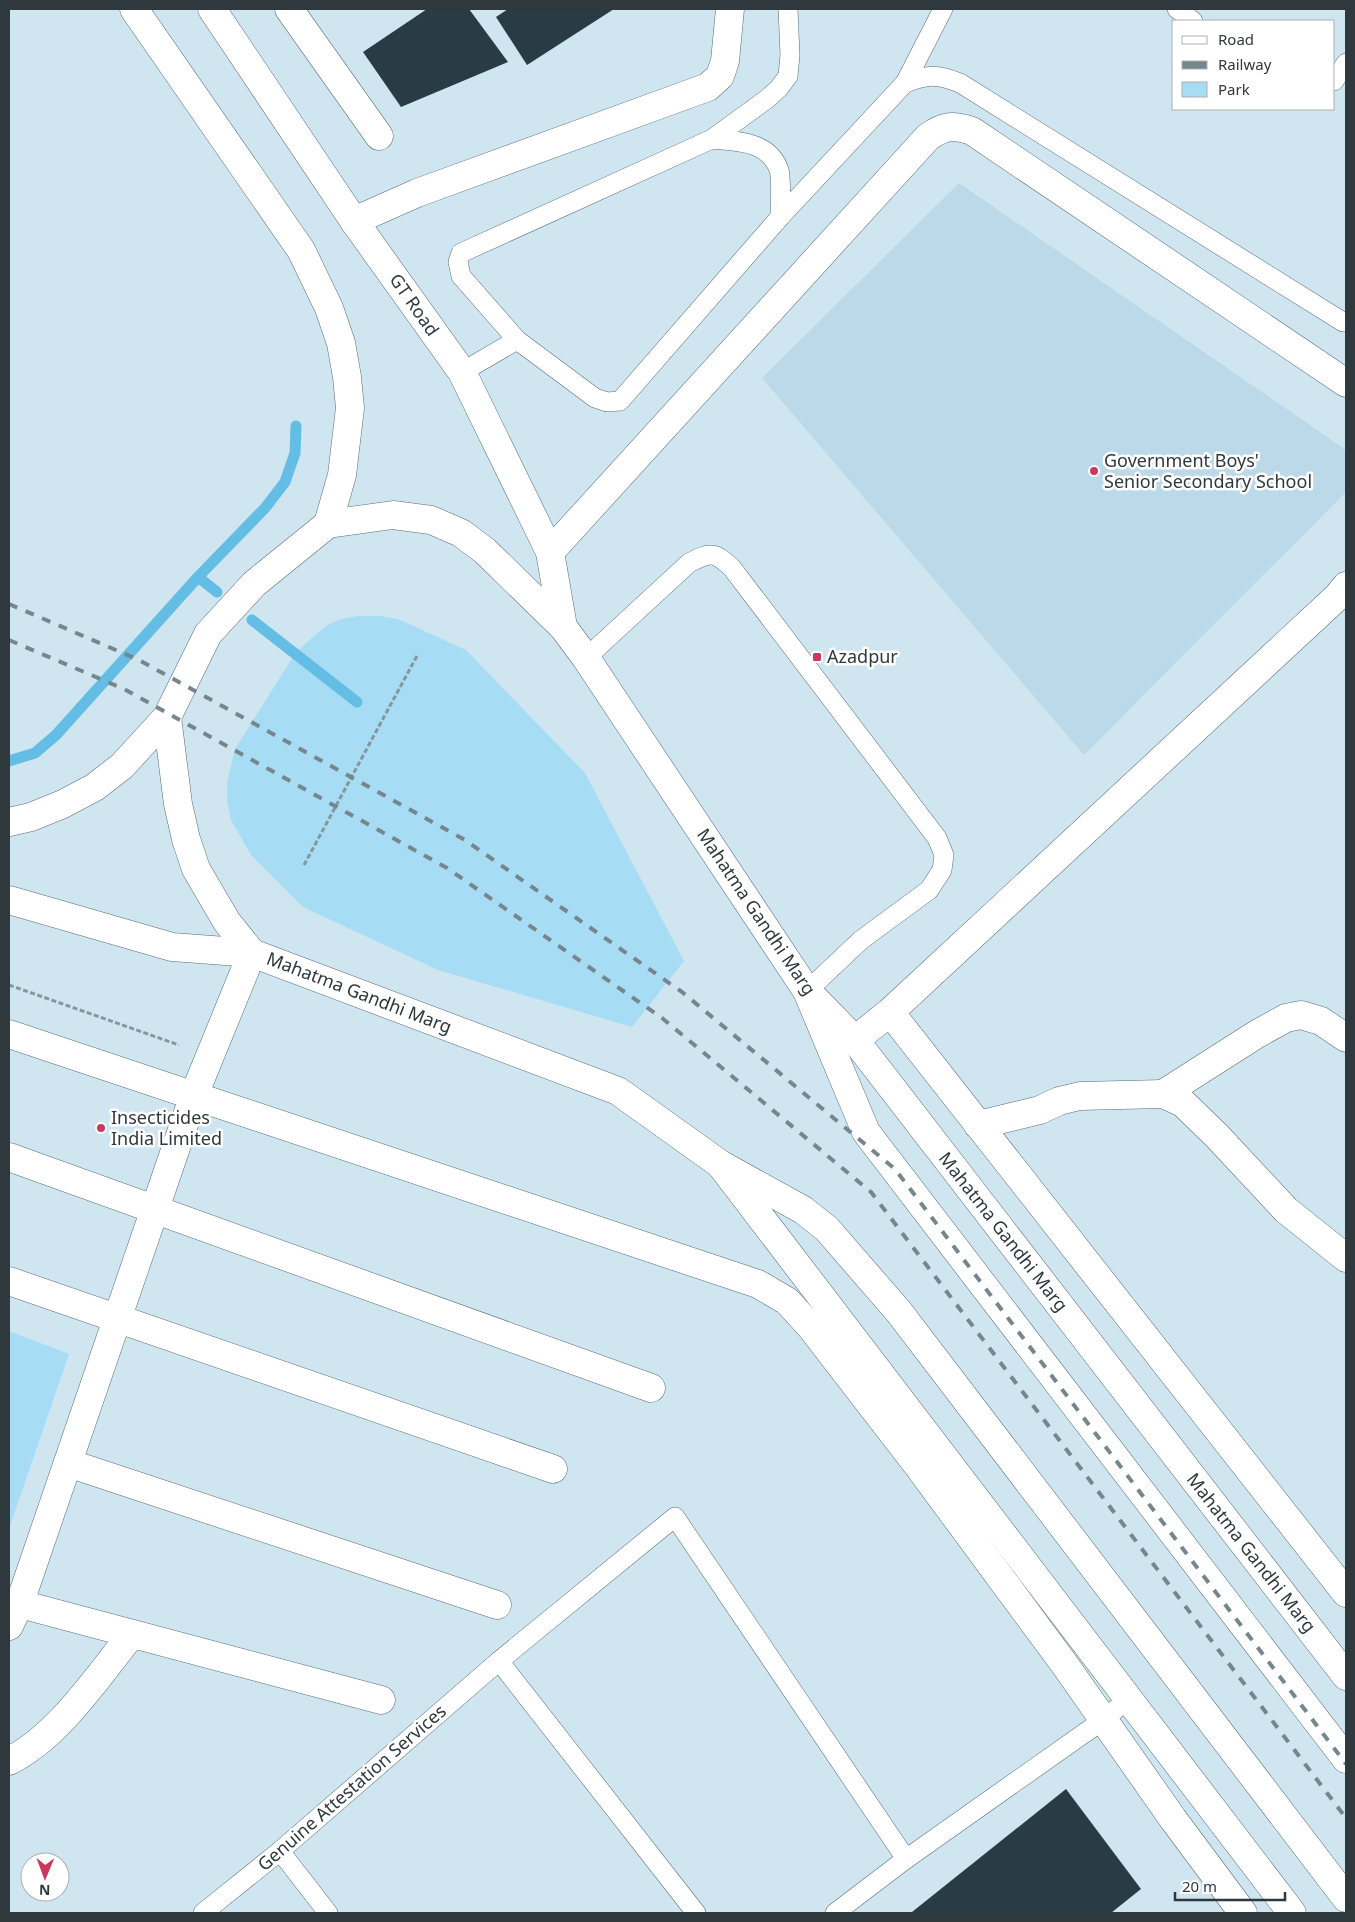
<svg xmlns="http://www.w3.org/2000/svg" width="1355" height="1922" font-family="'Noto Sans',sans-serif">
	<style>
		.built { fill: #bbd9e8 }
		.green { fill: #a7dcf5 }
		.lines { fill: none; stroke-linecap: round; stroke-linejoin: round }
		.stream { stroke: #63bde4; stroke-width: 11 }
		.building { fill: #293c45 }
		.lane-casing { stroke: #586c76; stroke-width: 20 }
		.street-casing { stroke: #586c76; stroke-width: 29 }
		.secondary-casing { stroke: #586c76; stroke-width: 29 }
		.primary-casing { stroke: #586c76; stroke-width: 29 }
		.path { stroke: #85969d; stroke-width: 3; stroke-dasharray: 5 2.5; stroke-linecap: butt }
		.lane { stroke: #fff; stroke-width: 19 }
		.street { stroke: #fff; stroke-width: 28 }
		.secondary { stroke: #fff; stroke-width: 28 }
		.primary { stroke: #fff; stroke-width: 28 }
		.rail { stroke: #77868d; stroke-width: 4; stroke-dasharray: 9 9; stroke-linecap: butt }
		.poi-dot { fill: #c9395d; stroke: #fff; stroke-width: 2 }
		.labels { text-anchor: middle; stroke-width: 5; stroke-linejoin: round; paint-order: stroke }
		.street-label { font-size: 18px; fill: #2f383c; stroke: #fff }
		.poi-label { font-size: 18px; fill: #2f383c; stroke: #fff; text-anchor: start }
	</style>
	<rect width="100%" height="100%" fill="#cfe6f1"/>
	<path class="built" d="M 959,183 L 1346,450 L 1346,492 L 1084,755 L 762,378 Z"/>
	<g class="green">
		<path d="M 359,616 L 379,616 L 398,619 L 466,650 L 585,773 L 684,961 L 632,1027 L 438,970 L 303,907 L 251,855 L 231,820 L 227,801 L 227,783 L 235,749 L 296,652 L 327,625 L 341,619 Z"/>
		<path d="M 9,1331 L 69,1354 L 9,1529 Z"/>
	</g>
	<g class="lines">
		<g class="stream">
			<path d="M 198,577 L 217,592"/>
			<path d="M 252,620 L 357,702"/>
			<path d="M 9,761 L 35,753 L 56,735 L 198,577 L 265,508 L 285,482 L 295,453 L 296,426"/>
		</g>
	</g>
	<g class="building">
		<path d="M 427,9 L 469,9 L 508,62 L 401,107 L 363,52 Z"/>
		<path d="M 508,9 L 614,9 L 527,65 L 496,17 Z"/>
		<path d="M 1066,1789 L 1141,1889 L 1111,1913 L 913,1913 L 912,1912 Z"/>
	</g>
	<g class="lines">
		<g class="lane-casing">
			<g id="lane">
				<path d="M 788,9 L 790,55 L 788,76 L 779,88 L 767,99 L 712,139 L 461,253 L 458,262 L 461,276 L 517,340 L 595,398 L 607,402 L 620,401 L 780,217 L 905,83 C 929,74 937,74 960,83 L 1343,322 L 1346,322"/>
				<path d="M 1177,9 L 1193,21"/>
				<path d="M 1334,81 L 1346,63"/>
				<path d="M 905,83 L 943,9"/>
				<path d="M 712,139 C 737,141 769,141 779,170 C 782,179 780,205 780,217"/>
				<path d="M 462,372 L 517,340"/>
				<path d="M 586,658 L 689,563 C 710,552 714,551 732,568 L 937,838 L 944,855 L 942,870 L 929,890 L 861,940 L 807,991"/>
				<path d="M 499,1661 L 696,1913"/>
				<path d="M 280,1851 L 328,1913"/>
				<path d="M 203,1913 L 280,1851 L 499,1661 L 675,1517 L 906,1859"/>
				<path d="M 835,1913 L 906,1859 L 1103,1720 L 1128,1699"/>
			</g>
		</g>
		<g class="street-casing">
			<g id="street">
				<path d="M 289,9 L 379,136"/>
				<path d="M 354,221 L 417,193 L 708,87 L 720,76 L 725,61 L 730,9"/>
				<path d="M 550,552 L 928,137 C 945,125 953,125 972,131 L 1346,383"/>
				<path d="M 890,1012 L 1346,1593"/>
				<path d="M 9,1034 L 758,1284 L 787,1301 L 810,1326 L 918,1466 L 1065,1665 L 1173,1819 L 1243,1913"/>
				<path d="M 855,1040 L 890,1012 L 1337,597 L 1346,586"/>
				<path d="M 1163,1094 L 1257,1034 L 1286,1018 L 1301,1015 L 1321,1021 L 1346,1038"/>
				<path d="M 978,1125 L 1040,1110 L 1059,1101 L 1080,1096 L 1163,1094 L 1183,1103 L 1217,1136 L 1286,1210 L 1346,1258"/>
				<path d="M 9,1157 L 651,1388"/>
				<path d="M 9,1281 L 553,1469"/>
				<path d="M 68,1463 L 497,1605"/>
				<path d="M 9,1601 L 381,1700"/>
				<path d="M 9,1626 L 19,1605 L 194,1095 L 252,953"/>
				<path d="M 9,1761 C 58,1737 98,1676 132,1634"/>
			</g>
		</g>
		<g class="secondary-casing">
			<g id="secondary">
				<path d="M 134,9 L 301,250 L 329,308 L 341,343 L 347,377 L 350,408 L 342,475 L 328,524"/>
				<path d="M 212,9 L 354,221 L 462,372 L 550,552 L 563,627"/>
				<path d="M 808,992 L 855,1040 L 1346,1676"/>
				<path d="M 720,1164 L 1292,1913"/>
			</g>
		</g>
		<g class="primary-casing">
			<g id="primary">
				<path d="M 167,717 L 178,804 L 186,839 L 196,869 L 227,922 L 252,953"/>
				<path d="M 9,822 L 31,817 L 63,804 L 95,787 L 122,766 L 167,717 L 208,634 L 254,584 L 328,524 L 393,515 L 431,520 L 461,533 L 485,551 L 563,627 L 586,658 L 807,991 L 866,1132 L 1346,1759"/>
				<path d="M 9,900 L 172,947 L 252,953 L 618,1091 L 720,1164 L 803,1210 L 827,1229 L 899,1312 L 1346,1898"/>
			</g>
		</g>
		<g class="path">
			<path d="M 304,865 L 418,654"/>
			<path d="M 9,985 L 179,1045"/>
		</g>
		<use href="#lane" class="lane"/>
		<use href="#street" class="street"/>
		<use href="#secondary" class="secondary"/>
		<use href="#primary" class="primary"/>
		<g class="rail">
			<path d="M 9,604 L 139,660 L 465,840 L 682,992 L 895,1169 L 1346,1764"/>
			<path d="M 9,640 L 124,689 L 447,868 L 662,1018 L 871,1192 L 1346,1818"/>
		</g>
	</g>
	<g class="poi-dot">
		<circle cx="1094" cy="471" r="5"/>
		<rect x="812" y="652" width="10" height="10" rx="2.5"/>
		<circle cx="101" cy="1128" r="5"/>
	</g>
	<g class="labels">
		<g class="street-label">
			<text transform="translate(414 305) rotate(55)" y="6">GT Road</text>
			<text transform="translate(756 912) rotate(56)" y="6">Mahatma Gandhi Marg</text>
			<text transform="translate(359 993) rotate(21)" y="6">Mahatma Gandhi Marg</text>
			<text transform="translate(1003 1232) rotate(52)" y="6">Mahatma Gandhi Marg</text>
			<text transform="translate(1251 1553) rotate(52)" y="6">Mahatma Gandhi Marg</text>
			<text transform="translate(352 1788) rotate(-41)" y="6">Genuine Attestation Services</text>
		</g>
		<g class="poi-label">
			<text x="1104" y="467">Government Boys'<tspan x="1104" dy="21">Senior Secondary School</tspan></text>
			<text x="827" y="663">Azadpur</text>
			<text x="111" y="1124">Insecticides<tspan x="111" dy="21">India Limited</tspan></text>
		</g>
	</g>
	<rect width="1355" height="1922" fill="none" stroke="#2f383c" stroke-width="20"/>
	<rect x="1172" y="20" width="162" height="90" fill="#ffffff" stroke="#acafb1"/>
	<rect x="1182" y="36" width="25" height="8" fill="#ffffff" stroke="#acafb1"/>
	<text x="1218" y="45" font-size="15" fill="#2f383c">Road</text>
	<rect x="1182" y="61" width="25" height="8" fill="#77868d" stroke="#acafb1"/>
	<text x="1218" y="70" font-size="15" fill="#2f383c">Railway</text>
	<rect x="1182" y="82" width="25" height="15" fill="#a7dcf5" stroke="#acafb1"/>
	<text x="1218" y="95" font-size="15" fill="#2f383c">Park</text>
	<g transform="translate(45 1877) rotate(181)"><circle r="24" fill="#ffffff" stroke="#acafb1"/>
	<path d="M0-4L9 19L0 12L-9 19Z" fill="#c9395d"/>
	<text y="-8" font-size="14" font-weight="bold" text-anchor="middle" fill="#2f383c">N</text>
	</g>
	<path d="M1175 1892v8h110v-8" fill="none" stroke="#2f383c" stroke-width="2.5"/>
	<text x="1182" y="1892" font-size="15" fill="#2f383c" stroke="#ffffff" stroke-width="4" paint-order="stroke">20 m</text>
</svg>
